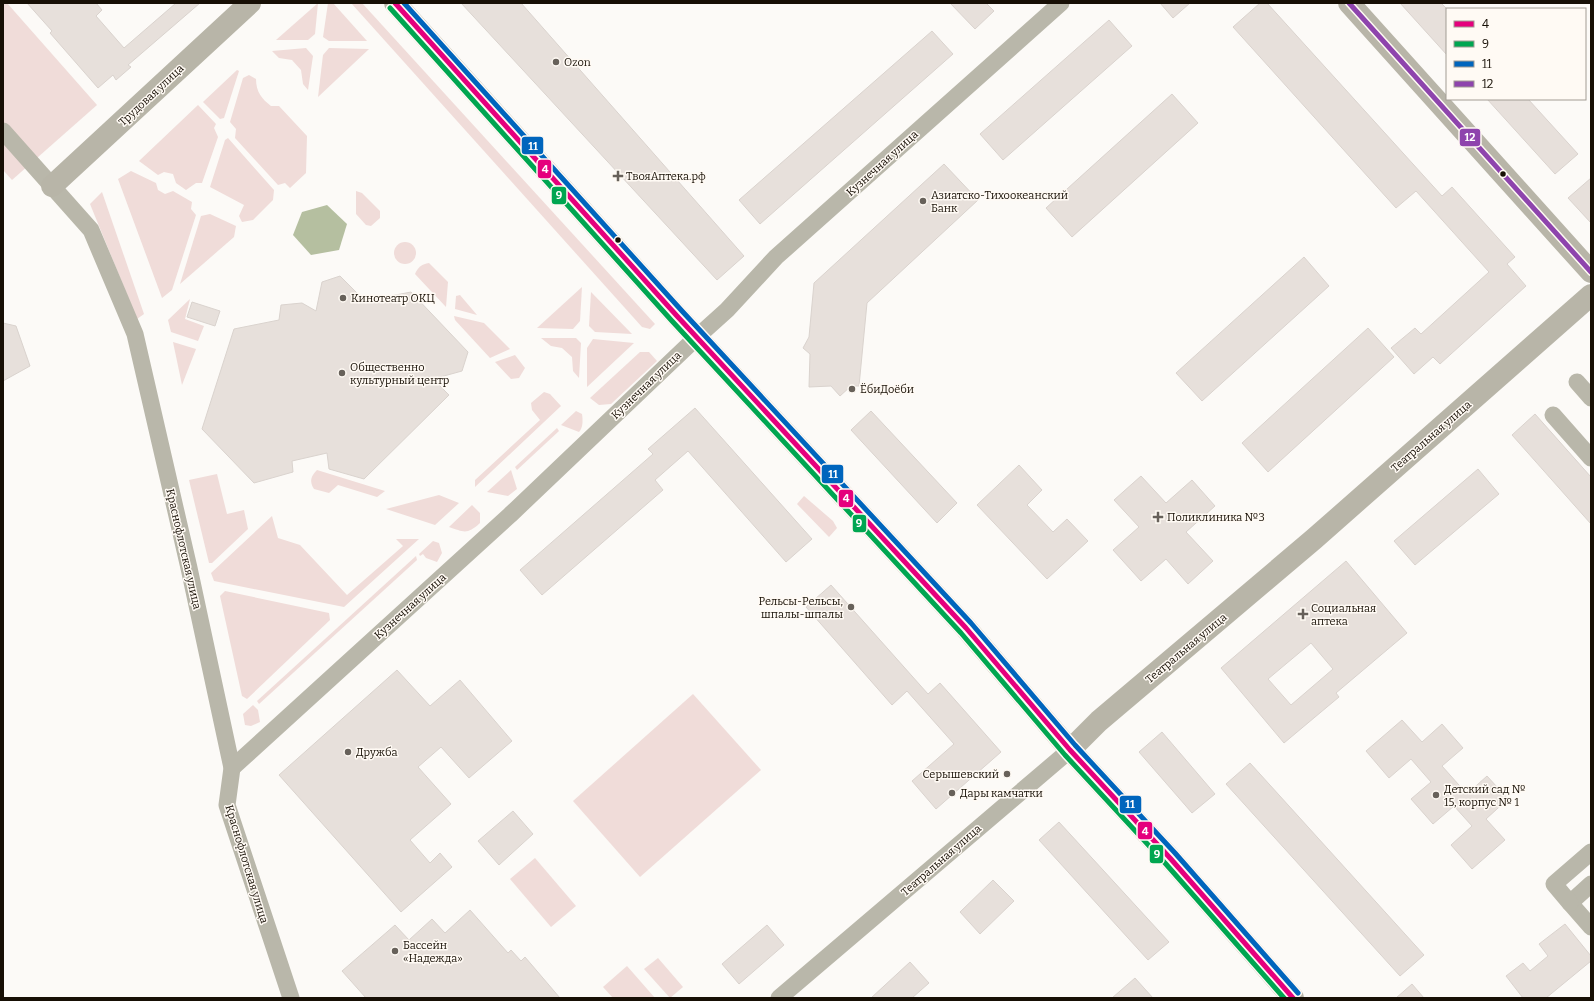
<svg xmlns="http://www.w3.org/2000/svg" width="1594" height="1001" font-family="Bitter,serif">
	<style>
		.green { fill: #f0dcd9 }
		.water { fill: #b5bfa0 }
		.building { fill: #e7e0db; stroke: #dad3ce; fill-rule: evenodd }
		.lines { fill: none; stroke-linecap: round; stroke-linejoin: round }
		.street { stroke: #b9b7aa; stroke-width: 17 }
		.secondary { stroke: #b8b5a8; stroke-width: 22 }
		.bus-1-casing { stroke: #fffaf4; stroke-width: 8 }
		.bus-2-casing { stroke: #fffaf4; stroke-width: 8 }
		.bus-3-casing { stroke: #fffaf4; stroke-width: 8 }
		.bus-4-casing { stroke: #fffaf4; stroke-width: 8 }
		.bus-1 { stroke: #e5007d; stroke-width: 5 }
		.bus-2 { stroke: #00a651; stroke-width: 5 }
		.bus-3 { stroke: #0065bd; stroke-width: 5 }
		.bus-4 { stroke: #8e44ad; stroke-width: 5 }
		.poi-dot { fill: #67615a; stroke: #fffaf4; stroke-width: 1.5 }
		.bus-dot { fill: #170f05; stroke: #fffaf4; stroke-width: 1.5 }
		.labels { text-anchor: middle; stroke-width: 3; stroke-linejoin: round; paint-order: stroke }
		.poi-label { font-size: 11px; fill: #170f05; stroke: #fffaf4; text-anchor: start }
		.street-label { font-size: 11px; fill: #170f05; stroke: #fffaf4 }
		.line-badge { stroke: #fffaf4; stroke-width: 1.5 }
		.badge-label { font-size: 11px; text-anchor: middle; font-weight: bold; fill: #fff }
	</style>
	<rect width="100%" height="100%" fill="#fcfaf7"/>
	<g class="green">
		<path d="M 3,3 L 7,3 L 97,105 L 12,180 L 3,170 Z"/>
		<path d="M 318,3 L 315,34 L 308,40 L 276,40 Z"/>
		<path d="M 328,3 L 333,3 L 367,41 L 329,41 L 323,37 Z"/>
		<path d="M 351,3 L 362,3 L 655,324 L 650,329 L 642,327 Z"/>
		<path d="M 306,48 L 313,56 L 308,90 L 303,84 L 301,70 L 292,60 L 279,58 L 272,51 Z"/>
		<path d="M 329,48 L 369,49 L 318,97 L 323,55 Z"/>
		<path d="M 237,70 L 239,71 L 224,118 L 220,119 L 203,102 Z"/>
		<path d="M 249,75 L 256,79 C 256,92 262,99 271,106 L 279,106 L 307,136 L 306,173 L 290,188 L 285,183 L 278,185 L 235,138 L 236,129 L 230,122 L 243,78 Z"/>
		<path d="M 198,105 L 216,124 L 214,128 L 218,137 L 202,183 L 196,183 L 186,190 L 176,183 L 173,174 L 164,172 L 158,175 L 139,161 Z"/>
		<path d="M 228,138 L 274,190 L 273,200 L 253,220 L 242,222 L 239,216 L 244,205 L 210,187 L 225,140 Z"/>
		<path d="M 131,171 L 156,183 L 158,190 L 165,194 L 173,191 L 192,202 L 191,209 L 196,215 L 172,290 L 162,298 L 118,179 Z"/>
		<path d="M 356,191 L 362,193 L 380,211 L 380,218 L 371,226 L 366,225 L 356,214 Z"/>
		<path d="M 102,192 L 144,314 L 137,319 L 90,204 Z"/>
		<path d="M 210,214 L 236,226 L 234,237 L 180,284 L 201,216 Z"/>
		<circle cx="405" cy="253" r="11"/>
		<path d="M 429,263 L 448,282 L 446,307 L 415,274 C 418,267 422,264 429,263 Z"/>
		<path d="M 582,287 L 580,321 L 573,329 L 537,328 Z"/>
		<path d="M 591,292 L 632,334 L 595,332 L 589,326 Z"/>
		<path d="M 460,295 L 477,315 L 455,309 L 456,296 Z"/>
		<path d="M 190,299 L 185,319 L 204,326 L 198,341 L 171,332 L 168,320 Z"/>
		<path d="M 454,316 L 484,323 L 510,349 L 490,358 L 455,320 Z"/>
		<path d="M 541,338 L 576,338 L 581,343 L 579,378 L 573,371 L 572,357 L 562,348 L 551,346 Z"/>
		<path d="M 593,339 L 634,343 L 587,387 L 587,348 Z"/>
		<path d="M 173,342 L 196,349 L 182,385 Z"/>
		<path d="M 640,352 L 649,352 L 657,361 L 611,404 L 599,405 L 590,398 Z"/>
		<path d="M 515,355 L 525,368 L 519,378 L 511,379 L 495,362 Z"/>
		<path d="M 544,392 L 550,394 L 561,406 L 475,487 L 475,480 L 540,420 L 532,410 L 531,403 Z"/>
		<path d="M 576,411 L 582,414 C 583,420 583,428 579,432 L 561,425 Z"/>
		<path d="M 557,428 L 559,431 L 517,470 L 515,467 Z"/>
		<path d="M 317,470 L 385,491 L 377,497 L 338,485 L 329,493 L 314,489 C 309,481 311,476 317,470 Z"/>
		<path d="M 511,470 L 517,489 L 508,496 L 487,492 Z"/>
		<path d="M 217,474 L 227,514 L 244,510 L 248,529 L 212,563 L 209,563 L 189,480 Z"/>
		<path d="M 439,495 L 459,503 L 435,525 L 386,509 Z"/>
		<path d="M 804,496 L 833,521 L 837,528 L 829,537 L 797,504 Z"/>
		<path d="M 472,505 L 480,513 L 480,523 C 467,535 464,532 449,527 Z"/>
		<path d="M 272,516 L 278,538 L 300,545 L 347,595 L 403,546 L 396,539 L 419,539 L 344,607 L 214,581 L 211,573 Z"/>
		<path d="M 433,541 L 439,543 L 442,553 L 437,562 L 426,558 L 423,554 L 420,556 L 419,554 Z"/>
		<path d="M 416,556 L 417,560 L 259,704 L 257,701 Z"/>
		<path d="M 225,591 L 329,613 L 330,620 L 247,699 L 242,696 L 220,596 Z"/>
		<path d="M 693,694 L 761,770 L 640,877 L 573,801 Z"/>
		<path d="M 253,705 L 258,710 L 260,722 L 251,726 L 245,725 L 243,714 Z"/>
		<path d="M 535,858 L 576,906 L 551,927 L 510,879 Z"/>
		<path d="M 658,958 L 683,987 L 670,998 L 644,969 Z"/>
		<path d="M 627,966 L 655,998 L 613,998 L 603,987 Z"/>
	</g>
	<path class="water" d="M 327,205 L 347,224 L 339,250 L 311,255 L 293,235 L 302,212 Z"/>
	<g class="building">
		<path d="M 27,3 L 96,3 L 102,10 L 96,16 L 124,48 L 176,3 L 200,3 L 128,65 L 131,67 L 116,80 L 113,75 L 98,88 L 50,33 L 52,31 Z"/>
		<path d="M 461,3 L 521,3 L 744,256 L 717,280 Z"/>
		<path d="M 950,3 L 986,3 L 994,11 L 975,29 Z"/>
		<path d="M 1160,3 L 1190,3 L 1173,18 Z"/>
		<path d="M 1260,3 L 1267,3 L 1442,196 L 1452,187 L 1515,257 L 1507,264 L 1526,286 L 1440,364 L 1433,357 L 1414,374 L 1391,348 L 1415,328 L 1421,334 L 1489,272 L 1416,191 L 1396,208 L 1233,27 Z"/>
		<path d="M 1400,3 L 1441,3 L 1447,9 L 1447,55 Z"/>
		<path d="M 1109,20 L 1132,46 L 1003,160 L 980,134 Z"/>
		<path d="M 932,31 L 953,54 L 760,224 L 739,200 Z"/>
		<path d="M 1172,94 L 1198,123 L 1072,237 L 1046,208 Z"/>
		<path d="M 1487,99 L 1528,99 L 1578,154 L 1555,174 Z"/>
		<path d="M 944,164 L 978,200 L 867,303 L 859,386 L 851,386 L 840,396 L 831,386 L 809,387 L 810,354 L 803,348 L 809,337 L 814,283 Z"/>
		<path d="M 1591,178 L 1591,223 L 1568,198 Z"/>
		<path d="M 1304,257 L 1329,286 L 1202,401 L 1176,373 Z"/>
		<path d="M 340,276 L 365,301 L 411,292 L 468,352 L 462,371 L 433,379 L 449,395 L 364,479 L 329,469 L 327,453 L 292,461 L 293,472 L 254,483 L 202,429 L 234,329 L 279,320 L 281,305 L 302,303 L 316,311 L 322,282 Z"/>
		<path d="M 192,302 L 220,311 L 215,326 L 187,317 Z"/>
		<path d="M 3,323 L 16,326 L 30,366 L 3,381 Z"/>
		<path d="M 1368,328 L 1394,357 L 1268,472 L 1242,443 Z"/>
		<path d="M 695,408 L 812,539 L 786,562 L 688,451 L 655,480 L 663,490 L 542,595 L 520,570 L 653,454 L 648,449 Z"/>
		<path d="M 871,411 L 957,503 L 937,523 L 851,430 Z"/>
		<path d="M 1535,414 L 1591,477 L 1591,524 L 1512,435 Z"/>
		<path d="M 1019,465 L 1042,490 L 1027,505 L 1053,532 L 1067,519 L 1088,541 L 1047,579 L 977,505 Z"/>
		<path d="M 1478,469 L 1499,494 L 1415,565 L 1394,541 Z"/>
		<path d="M 1141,476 L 1166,503 L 1192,480 L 1215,506 L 1186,532 L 1213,561 L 1188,584 L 1166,559 L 1141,581 L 1113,550 L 1139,527 L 1114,500 Z"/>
		<path d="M 1346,561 L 1407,633 L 1336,693 L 1339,697 L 1284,743 L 1221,668 ZM 1311,643 L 1333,669 L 1291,705 L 1268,679 Z"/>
		<path d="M 831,585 L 928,694 L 940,683 L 1001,752 L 936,809 L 912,781 L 954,744 L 907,691 L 892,705 L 806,607 Z"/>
		<path d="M 397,670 L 430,706 L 460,680 L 512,741 L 469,778 L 441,747 L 418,767 L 451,804 L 410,840 L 430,863 L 440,853 L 452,867 L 401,912 L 279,775 Z"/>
		<path d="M 1402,720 L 1422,742 L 1442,724 L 1463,748 L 1442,766 L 1467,794 L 1487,776 L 1508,799 L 1486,819 L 1505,840 L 1472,869 L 1451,845 L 1472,826 L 1454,806 L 1433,824 L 1411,799 L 1431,782 L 1411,759 L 1389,778 L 1366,751 Z"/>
		<path d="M 1162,732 L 1215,794 L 1192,813 L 1139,752 Z"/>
		<path d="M 1250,763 L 1424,955 L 1400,976 L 1226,784 Z"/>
		<path d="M 513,811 L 533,834 L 499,865 L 478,841 Z"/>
		<path d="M 1059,822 L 1169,942 L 1148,960 L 1039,840 Z"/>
		<path d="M 993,880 L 1014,901 L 980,934 L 960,912 Z"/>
		<path d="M 470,910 L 508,953 L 511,950 L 521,961 L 525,957 L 560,998 L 366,998 L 342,971 L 395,925 L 409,940 L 432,919 L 445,933 Z"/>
		<path d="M 1565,924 L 1591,956 L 1591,961 L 1546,998 L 1523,998 L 1506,976 L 1523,963 L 1530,971 L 1548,956 L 1539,944 Z"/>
		<path d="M 767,925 L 784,945 L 739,984 L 722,964 Z"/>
		<path d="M 910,962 L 929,983 L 912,998 L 871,998 Z"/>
		<path d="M 1135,978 L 1153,998 L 1112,998 Z"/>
		<path d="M 1412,984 L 1424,998 L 1396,998 Z"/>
	</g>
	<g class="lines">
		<g class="street">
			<path d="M 3,131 L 91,230 L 135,334 L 189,568 L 232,768 L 227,805 L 291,998"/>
			<path d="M 1577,382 L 1591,398"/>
			<path d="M 1553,415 L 1591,458"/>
			<path d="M 232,768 L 510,515 L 697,337 L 727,310 L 776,257 L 1061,3"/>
			<path d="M 1591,884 L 1570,903 L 1591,927"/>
			<path d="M 1570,903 L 1554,884 L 1591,852"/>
			<path d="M 779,998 L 1070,750"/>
		</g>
		<g class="secondary">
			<path d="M 395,3 L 677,316 L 966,628 L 1070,750 L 1170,858 L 1293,998"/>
			<path d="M 1349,3 L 1591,272"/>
			<path d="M 52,186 L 250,3"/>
			<path d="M 1070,750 L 1099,721 L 1314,539 L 1591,295"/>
		</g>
		<g class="bus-1-casing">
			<path id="bus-1" d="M 395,3 L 677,316 L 966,628 L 1070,750 L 1170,858 L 1293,998"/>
		</g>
		<g class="bus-2-casing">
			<path id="bus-2" d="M 390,8 L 672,321 L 961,633 L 1065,755 L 1165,863 L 1284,998"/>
		</g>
		<g class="bus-3-casing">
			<path id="bus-3" d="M 404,3 L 682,311 L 971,623 L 1075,745 L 1175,853 L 1298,993"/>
		</g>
		<g class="bus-4-casing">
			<path id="bus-4" d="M 1349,3 L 1591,272"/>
		</g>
		<use href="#bus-1" class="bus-1"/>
		<use href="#bus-2" class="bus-2"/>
		<use href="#bus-3" class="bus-3"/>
		<use href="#bus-4" class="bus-4"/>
	</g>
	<g class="poi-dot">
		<circle cx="556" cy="62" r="4"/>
		<path d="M616 170h4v4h4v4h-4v4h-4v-4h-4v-4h4z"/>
		<circle cx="923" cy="201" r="4"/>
		<circle cx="343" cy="298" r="4"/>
		<circle cx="342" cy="373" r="4"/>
		<circle cx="852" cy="389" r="4"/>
		<path d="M1156 511h4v4h4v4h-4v4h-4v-4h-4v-4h4z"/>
		<circle cx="851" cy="607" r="4"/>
		<path d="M1301 608h4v4h4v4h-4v4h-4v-4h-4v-4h4z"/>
		<circle cx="348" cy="752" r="4"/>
		<circle cx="1007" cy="774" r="4"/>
		<circle cx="952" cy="793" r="4"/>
		<circle cx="1436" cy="795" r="4"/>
		<circle cx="395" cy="951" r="4"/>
	</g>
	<g class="bus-dot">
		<circle cx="1503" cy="174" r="3.5"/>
		<circle cx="618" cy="240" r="3.5"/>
	</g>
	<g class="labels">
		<g class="poi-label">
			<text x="564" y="66">Ozon</text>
			<text x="626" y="180">ТвояАптека.рф</text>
			<text x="931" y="199">Азиатско-Тихоокеанский<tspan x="931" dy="13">Банк</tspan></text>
			<text x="351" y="302">Кинотеатр ОКЦ</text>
			<text x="350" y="371">Общественно<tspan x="350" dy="13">культурный центр</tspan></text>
			<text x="860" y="393">ЁбиДоёби</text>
			<text x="1167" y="521">Поликлиника №3</text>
			<text x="843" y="605" text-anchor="end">Рельсы-Рельсы,<tspan x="843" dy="13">шпалы-шпалы</tspan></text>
			<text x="1311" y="612">Социальная<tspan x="1311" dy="13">аптека</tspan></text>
			<text x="356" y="756">Дружба</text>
			<text x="999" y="778" text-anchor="end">Серышевский</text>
			<text x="1444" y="793">Детский сад №<tspan x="1444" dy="13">15, корпус № 1</tspan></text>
			<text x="960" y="797">Дары камчатки</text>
			<text x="403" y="949">Бассейн<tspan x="403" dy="13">«Надежда»</tspan></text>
		</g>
		<g class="street-label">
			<text transform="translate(151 95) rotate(-43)" y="4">Трудовая улица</text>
			<text transform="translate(882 163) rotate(-42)" y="4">Кузнечная улица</text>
			<text transform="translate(646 385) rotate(-44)" y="4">Кузнечная улица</text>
			<text transform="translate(1431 436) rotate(-41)" y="4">Театральная улица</text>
			<text transform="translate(184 549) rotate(77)" y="4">Краснофлотская улица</text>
			<text transform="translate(410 606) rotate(-42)" y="4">Кузнечная улица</text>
			<text transform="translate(1186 648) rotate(-40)" y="4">Театральная улица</text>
			<text transform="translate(941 860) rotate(-41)" y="4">Театральная улица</text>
			<text transform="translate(247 864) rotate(73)" y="4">Краснофлотская улица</text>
		</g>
	</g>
	<g class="line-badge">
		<rect x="1459" y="128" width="22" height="19" rx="4" fill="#8e44ad"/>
		<rect x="521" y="136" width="23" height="19" rx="4" fill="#0065bd"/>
		<rect x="537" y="159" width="15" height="20" rx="4" fill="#e5007d"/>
		<rect x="551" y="186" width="16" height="19" rx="4" fill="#00a651"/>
		<rect x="821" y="464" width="23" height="20" rx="4" fill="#0065bd"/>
		<rect x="838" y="489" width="16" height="19" rx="4" fill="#e5007d"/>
		<rect x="852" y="514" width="15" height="19" rx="4" fill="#00a651"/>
		<rect x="1119" y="795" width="23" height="19" rx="4" fill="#0065bd"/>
		<rect x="1137" y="821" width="16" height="19" rx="4" fill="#e5007d"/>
		<rect x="1149" y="844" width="15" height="20" rx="4" fill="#00a651"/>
	</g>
	<g class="badge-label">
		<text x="1470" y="141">12</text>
		<text x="533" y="150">11</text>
		<text x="545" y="173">4</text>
		<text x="559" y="199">9</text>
		<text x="833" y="478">11</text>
		<text x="846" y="502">4</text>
		<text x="859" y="527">9</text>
		<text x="1130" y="808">11</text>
		<text x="1145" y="835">4</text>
		<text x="1157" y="858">9</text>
	</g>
	<rect width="1594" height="1001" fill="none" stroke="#170f05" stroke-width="8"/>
	<rect x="1446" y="8" width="140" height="92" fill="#fffaf4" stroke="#a29c94"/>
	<rect x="1454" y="21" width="20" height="6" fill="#e5007d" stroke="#a29c94"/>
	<text x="1482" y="28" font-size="12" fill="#170f05">4</text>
	<rect x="1454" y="41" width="20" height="6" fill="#00a651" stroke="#a29c94"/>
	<text x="1482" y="48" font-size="12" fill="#170f05">9</text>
	<rect x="1454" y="61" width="20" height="6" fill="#0065bd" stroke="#a29c94"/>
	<text x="1482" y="68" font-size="12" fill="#170f05">11</text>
	<rect x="1454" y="81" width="20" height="6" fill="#8e44ad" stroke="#a29c94"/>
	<text x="1482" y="88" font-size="12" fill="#170f05">12</text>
</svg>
